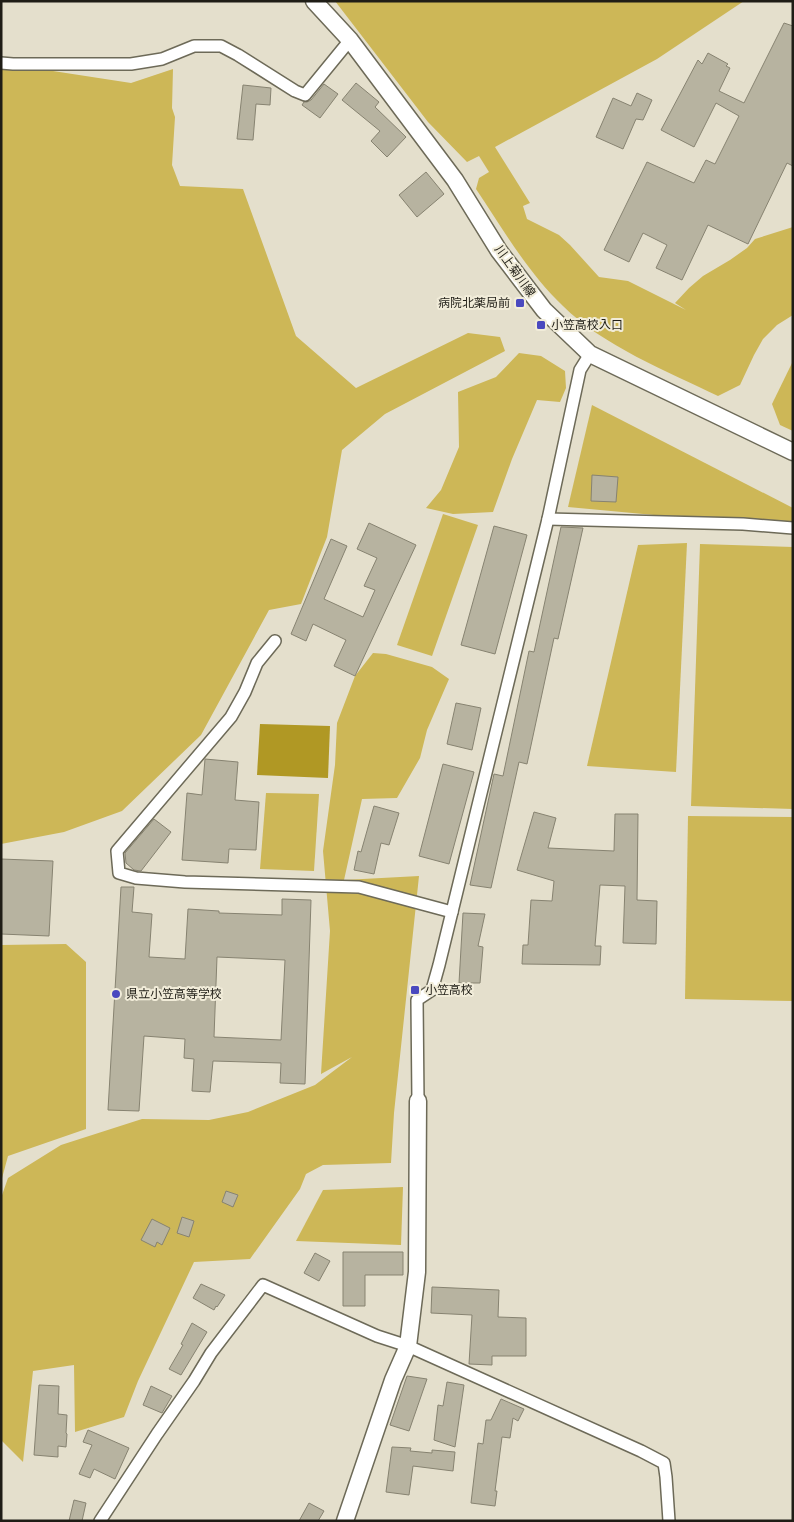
<svg xmlns="http://www.w3.org/2000/svg" width="794" height="1522" font-family="Figtree,'Noto Sans JP',sans-serif">
	<style>
		.green { fill: #cdb757 }
		.water { fill: #b09824 }
		.building { fill: #b7b3a0; stroke: #878371; fill-rule: evenodd }
		.lines { fill: none; stroke-linecap: round; stroke-linejoin: round }
		.street-casing { stroke: #6d6a58; stroke-width: 14 }
		.secondary-casing { stroke: #6d6a58; stroke-width: 19 }
		.street { stroke: #fff; stroke-width: 11 }
		.secondary { stroke: #fff; stroke-width: 16 }
		.poi-dot { fill: #4a49bf; stroke: #f1ecd9; stroke-width: 2 }
		.labels { text-anchor: middle; stroke-width: 4; stroke-linejoin: round; paint-order: stroke }
		.street-label { font-size: 12px; fill: #1f1d16; stroke: #f1ecd9 }
		.poi-label { font-size: 12px; fill: #1f1d16; stroke: #f1ecd9; text-anchor: start }
	</style>
	<rect width="100%" height="100%" fill="#e4dfcc"/>
	<g class="green">
		<path d="M 335,1 L 744,1 L 657,59 L 495,147 L 530,203 L 523,206 L 527,219 L 559,235 L 570,245 L 599,277 L 628,281 L 686,310 L 675,303 L 689,288 L 703,276 L 730,260 L 747,248 L 755,239 L 793,227 L 793,315 L 777,325 L 763,339 L 754,355 L 740,385 L 718,396 C 668,372 602,345 563,306 C 528,273 503,229 476,189 L 479,178 L 489,172 L 479,156 L 467,162 L 428,122 Z"/>
		<path d="M 1,63 L 131,83 L 173,69 L 172,108 L 175,117 L 172,165 L 180,186 L 243,189 L 296,336 L 356,388 L 468,333 L 500,337 L 505,351 L 385,414 L 342,450 L 327,537 L 301,604 L 269,610 L 201,735 L 122,811 L 64,832 L 1,844 Z"/>
		<path d="M 519,353 L 541,356 L 565,371 L 566,388 L 560,402 L 537,400 L 512,459 L 493,512 L 453,514 L 426,508 L 441,490 L 459,447 L 458,392 L 496,377 Z"/>
		<path d="M 793,361 L 793,431 L 780,425 L 772,404 Z"/>
		<path d="M 592,405 L 793,508 L 793,528 L 568,507 Z"/>
		<path d="M 443,514 L 478,525 L 432,656 L 397,645 Z"/>
		<path d="M 687,543 L 676,772 L 587,766 L 638,545 Z"/>
		<path d="M 700,544 L 793,547 L 793,809 L 691,806 Z"/>
		<path d="M 373,653 L 386,654 L 432,667 L 449,679 L 427,730 L 420,758 L 397,798 L 362,799 L 344,880 L 419,876 L 394,1113 L 391,1163 L 323,1165 L 306,1174 L 300,1189 L 250,1259 L 194,1262 L 138,1381 L 124,1417 L 75,1432 L 74,1365 L 33,1371 L 23,1462 L 1,1440 L 1,1198 L 8,1178 L 61,1145 L 142,1119 L 209,1120 L 248,1112 L 315,1085 L 352,1057 L 321,1074 L 330,931 L 323,851 L 335,765 L 337,723 L 355,676 Z"/>
		<path d="M 266,793 L 319,794 L 314,871 L 260,869 Z"/>
		<path d="M 688,816 L 793,817 L 793,1001 L 685,999 Z"/>
		<path d="M 66,944 L 86,962 L 86,1129 L 8,1156 L 1,1182 L 1,945 Z"/>
		<path d="M 403,1187 L 401,1245 L 296,1241 L 323,1190 Z"/>
	</g>
	<path class="water" d="M 260,724 L 330,726 L 328,778 L 257,775 Z"/>
	<g class="building">
		<path d="M 784,23 L 793,26 L 793,166 L 787,163 L 748,244 L 708,225 L 682,280 L 656,268 L 667,245 L 643,233 L 629,262 L 604,250 L 647,162 L 694,183 L 706,160 L 715,164 L 739,116 L 716,103 L 694,147 L 661,130 L 698,60 L 702,64 L 708,53 L 728,64 L 726,66 L 730,68 L 719,91 L 744,103 Z"/>
		<path d="M 356,83 L 379,102 L 375,107 L 406,137 L 387,157 L 371,141 L 380,131 L 342,100 Z"/>
		<path d="M 324,84 L 338,94 L 320,118 L 302,105 L 304,102 L 307,102 L 311,100 Z"/>
		<path d="M 243,85 L 271,88 L 270,105 L 256,104 L 253,140 L 237,139 Z"/>
		<path d="M 637,93 L 652,100 L 643,120 L 636,119 L 623,149 L 596,137 L 613,98 L 631,106 Z"/>
		<path d="M 426,172 L 444,194 L 417,217 L 399,195 Z"/>
		<path d="M 592,475 L 618,477 L 616,502 L 591,501 Z"/>
		<path d="M 369,523 L 416,545 L 355,676 L 334,666 L 346,640 L 313,624 L 306,641 L 291,634 L 331,539 L 347,546 L 324,599 L 363,617 L 375,590 L 364,586 L 377,558 L 357,549 Z"/>
		<path d="M 494,526 L 527,535 L 495,654 L 461,645 Z"/>
		<path d="M 561,527 L 583,528 L 558,639 L 554,638 L 527,764 L 519,762 L 491,888 L 470,885 L 494,774 L 503,776 L 529,651 L 534,652 Z"/>
		<path d="M 456,703 L 481,708 L 472,750 L 447,744 Z"/>
		<path d="M 205,759 L 238,762 L 235,800 L 259,802 L 256,850 L 229,849 L 228,863 L 182,860 L 187,793 L 202,795 Z"/>
		<path d="M 443,764 L 474,772 L 449,864 L 419,856 Z"/>
		<path d="M 374,806 L 399,813 L 389,845 L 381,843 L 374,874 L 354,870 L 358,851 L 361,852 Z"/>
		<path d="M 534,812 L 556,818 L 548,848 L 614,851 L 615,814 L 638,814 L 637,900 L 657,901 L 656,944 L 623,943 L 625,886 L 600,885 L 595,946 L 601,946 L 600,965 L 522,964 L 523,945 L 528,945 L 531,900 L 552,901 L 554,881 L 517,870 Z"/>
		<path d="M 154,819 L 171,832 L 141,871 L 134,870 L 126,863 L 125,853 Z"/>
		<path d="M 1,859 L 53,861 L 49,936 L 1,934 Z"/>
		<path d="M 121,887 L 134,887 L 132,912 L 152,914 L 149,957 L 185,959 L 188,909 L 219,911 L 219,913 L 282,915 L 282,899 L 311,900 L 305,1084 L 280,1083 L 281,1063 L 213,1061 L 210,1092 L 192,1091 L 194,1059 L 184,1058 L 185,1039 L 144,1036 L 139,1111 L 108,1110 ZM 217,957 L 285,960 L 281,1040 L 214,1037 Z"/>
		<path d="M 463,913 L 485,914 L 478,946 L 483,947 L 480,983 L 459,983 Z"/>
		<path d="M 226,1191 L 238,1195 L 233,1207 L 222,1202 Z"/>
		<path d="M 182,1217 L 194,1221 L 189,1237 L 177,1233 Z"/>
		<path d="M 152,1219 L 170,1228 L 162,1245 L 157,1242 L 155,1247 L 141,1240 Z"/>
		<path d="M 343,1252 L 403,1252 L 403,1275 L 365,1275 L 365,1306 L 343,1306 Z"/>
		<path d="M 315,1253 L 330,1261 L 319,1281 L 304,1273 Z"/>
		<path d="M 201,1284 L 225,1295 L 217,1307 L 216,1306 L 214,1310 L 193,1298 Z"/>
		<path d="M 432,1287 L 499,1290 L 498,1317 L 526,1318 L 526,1356 L 492,1356 L 492,1365 L 469,1364 L 472,1315 L 431,1313 Z"/>
		<path d="M 192,1323 L 207,1332 L 181,1375 L 169,1369 L 183,1345 L 181,1344 Z"/>
		<path d="M 407,1376 L 427,1379 L 409,1431 L 390,1425 Z"/>
		<path d="M 447,1382 L 464,1385 L 455,1447 L 434,1440 L 438,1405 L 443,1406 Z"/>
		<path d="M 39,1385 L 59,1386 L 58,1414 L 67,1415 L 66,1433 L 67,1434 L 66,1447 L 58,1446 L 58,1457 L 34,1455 Z"/>
		<path d="M 151,1386 L 172,1396 L 162,1413 L 143,1405 Z"/>
		<path d="M 501,1399 L 524,1409 L 518,1421 L 513,1418 L 510,1438 L 502,1437 L 495,1491 L 497,1491 L 495,1506 L 471,1503 L 478,1443 L 483,1444 L 486,1420 L 491,1420 Z"/>
		<path d="M 88,1430 L 129,1448 L 115,1479 L 94,1469 L 90,1478 L 79,1474 L 92,1445 L 83,1442 Z"/>
		<path d="M 392,1447 L 411,1448 L 410,1451 L 432,1453 L 432,1450 L 455,1452 L 453,1471 L 413,1466 L 409,1495 L 386,1492 Z"/>
		<path d="M 74,1500 L 86,1503 L 82,1521 L 69,1521 Z"/>
		<path d="M 309,1503 L 324,1511 L 318,1521 L 299,1521 Z"/>
	</g>
	<g class="lines">
		<g class="street-casing">
			<g id="street">
				<path d="M 1,63 L 13,64 L 131,64 L 162,59 L 194,46 L 221,46 L 238,55 L 295,91 L 305,95 L 350,40"/>
				<path d="M 548,519 L 743,524 L 793,528"/>
				<path d="M 275,641 L 257,663 L 245,692 L 231,717 L 117,851 L 119,873 L 136,878 L 185,882 L 359,887 L 452,912"/>
				<path d="M 418,1101 L 417,1000 L 432,990 L 439,965 L 548,519 L 580,370 L 590,354"/>
				<path d="M 100,1521 L 157,1434 L 194,1381 L 211,1353 L 263,1285 L 377,1336 L 408,1346 L 641,1451 L 664,1463 L 666,1477 L 669,1521"/>
			</g>
		</g>
		<g class="secondary-casing">
			<g id="secondary">
				<path d="M 314,1 L 350,40 L 455,180 L 499,251 L 544,310 L 590,354 L 793,452"/>
				<path d="M 345,1521 L 393,1380 L 408,1346 L 417,1272 L 418,1101"/>
			</g>
		</g>
		<use href="#street" class="street"/>
		<use href="#secondary" class="secondary"/>
	</g>
	<g class="poi-dot">
		<rect x="515" y="298" width="10" height="10" rx="2.5"/>
		<rect x="536" y="320" width="10" height="10" rx="2.5"/>
		<rect x="410" y="985" width="10" height="10" rx="2.5"/>
		<circle cx="116" cy="994" r="5"/>
	</g>
	<g class="labels">
		<g class="street-label">
			<text transform="translate(515 271) rotate(54)" y="4">川上菊川線</text>
		</g>
		<g class="poi-label">
			<text x="510" y="307" text-anchor="end">病院北薬局前</text>
			<text x="551" y="329">小笠高校入口</text>
			<text x="425" y="994">小笠高校</text>
			<text x="126" y="998">県立小笠高等学校</text>
		</g>
	</g>
	<rect width="794" height="1522" fill="none" stroke="#1f1d16" stroke-width="5"/>
</svg>
